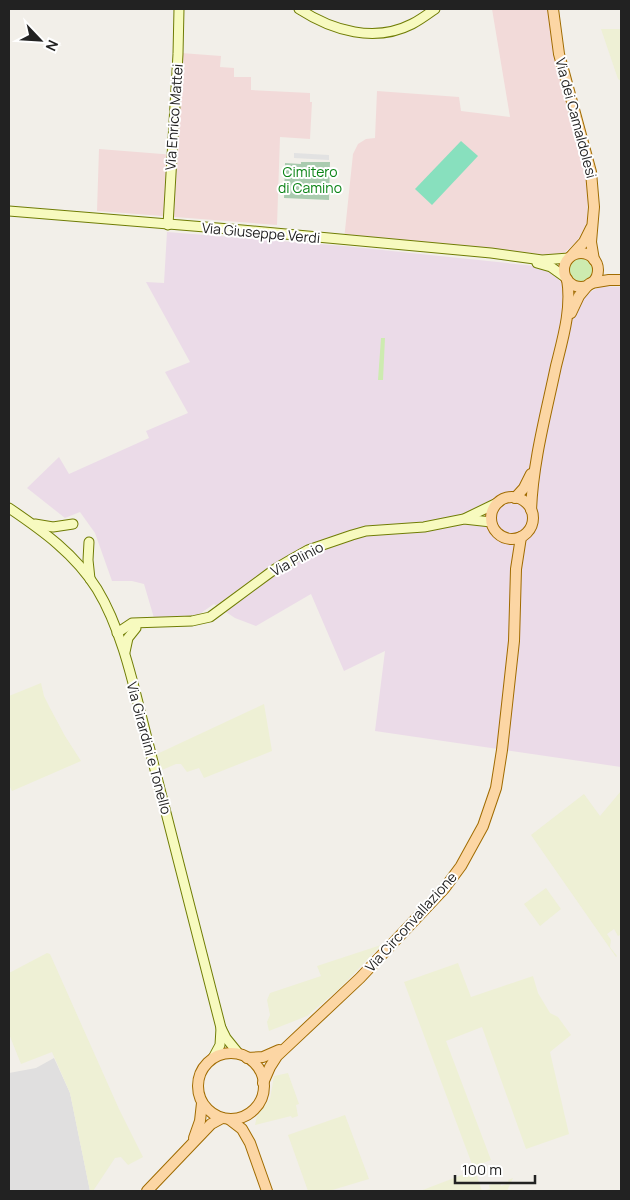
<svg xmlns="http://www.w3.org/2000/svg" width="630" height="1200" font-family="Manrope,sans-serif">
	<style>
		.residential { fill: #e0dfdf }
		.commercial { fill: #f2dad9 }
		.industrial { fill: #ebdbe8 }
		.farmland { fill: #eef0d5 }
		.grass { fill: #cdebb0 }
		.cemetery { fill: #aacbaf }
		.pitch { fill: #88e0be }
		.parking { fill: #e2e2e2 }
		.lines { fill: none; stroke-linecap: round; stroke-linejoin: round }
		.secondary-casing { stroke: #707d05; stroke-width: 11 }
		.primary-casing { stroke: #a06b00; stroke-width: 12 }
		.secondary { stroke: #f7fabf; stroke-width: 9 }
		.primary { stroke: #fcd6a4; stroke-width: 10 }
		.labels { text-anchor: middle; stroke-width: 4; stroke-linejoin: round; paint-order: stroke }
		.street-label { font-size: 14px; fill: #222; stroke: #fff }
		.park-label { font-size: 14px; fill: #0c8416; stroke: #fff }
	</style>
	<rect width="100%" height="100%" fill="#f2efe9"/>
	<path class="residential" d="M 54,1058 L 70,1093 L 90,1191 L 9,1191 L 9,1073 L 36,1068 Z"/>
	<g class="commercial">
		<path d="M 492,9 L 548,9 L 555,61 L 584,166 L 588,188 L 587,223 L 577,241 L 563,254 L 542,258 L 344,240 L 353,154 L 358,144 L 366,139 L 375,138 L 377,91 L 459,97 L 461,111 L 510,117 Z"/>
		<path d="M 181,53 L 221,56 L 220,67 L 234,68 L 234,77 L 251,77 L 251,90 L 310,93 L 310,102 L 312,102 L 310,139 L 280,137 L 277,225 L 97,211 L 99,149 L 175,155 Z"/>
	</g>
	<path class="industrial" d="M 167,232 L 344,246 L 545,267 L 558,275 L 565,283 L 566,296 L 582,299 L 588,293 L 602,286 L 621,287 L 621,767 L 375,731 L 385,651 L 344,671 L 311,594 L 256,626 L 235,618 L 214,604 L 198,615 L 154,618 L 144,584 L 132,581 L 112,581 L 95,533 L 80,512 L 65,518 L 27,488 L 59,457 L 69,474 L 149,438 L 146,431 L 188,413 L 165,372 L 190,362 L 146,282 L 164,283 Z"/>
	<g class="farmland">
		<path d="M 601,29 L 621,29 L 621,81 L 618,79 Z"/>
		<path d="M 41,683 L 44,696 L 50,708 L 65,736 L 81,761 L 12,791 L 9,785 L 9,696 Z"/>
		<path d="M 264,704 L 272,751 L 204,778 L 199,768 L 187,772 L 181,764 L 176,764 L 162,770 L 157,754 Z"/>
		<path d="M 621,791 L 621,937 L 620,935 L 618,936 L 614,929 L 607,934 L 611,940 L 610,947 L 617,956 L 616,957 L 531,835 L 584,794 L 600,816 Z"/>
		<path d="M 546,888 L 561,909 L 540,926 L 524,904 Z"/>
		<path d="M 381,945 L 340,988 L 307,1016 L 269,1031 L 267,1022 L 270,1015 L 267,1000 L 270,993 L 321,976 L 317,966 Z"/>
		<path d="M 47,953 L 50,954 L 119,1109 L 143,1157 L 128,1165 L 121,1157 L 115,1158 L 93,1191 L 90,1191 L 70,1093 L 52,1052 L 21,1064 L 9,1034 L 9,973 Z"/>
		<path d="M 458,963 L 471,997 L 533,976 L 538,993 L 550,1013 L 558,1017 L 571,1035 L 550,1052 L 569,1134 L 526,1149 L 482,1027 L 446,1041 L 491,1160 L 473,1167 L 404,982 Z"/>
		<path d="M 288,1073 L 299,1104 L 296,1105 L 298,1116 L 292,1118 L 291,1116 L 255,1125 L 257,1116 L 270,1099 L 274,1076 Z"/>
		<path d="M 345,1115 L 369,1179 L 329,1191 L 308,1191 L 288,1135 Z"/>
		<path d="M 475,1170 L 482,1191 L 490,1189 L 489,1185 L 500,1182 L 501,1186 L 509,1183 L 508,1180 L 513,1178 L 507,1191 L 420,1191 Z"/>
	</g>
	<g class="grass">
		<circle cx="581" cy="270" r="13"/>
		<path d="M 381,338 L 385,338 L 383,380 L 378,380 Z"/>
	</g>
	<path class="cemetery" d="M 301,162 L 330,162 L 329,200 L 284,198 L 285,163 L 301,164 Z"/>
	<path class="pitch" d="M 461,141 L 478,156 L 432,205 L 415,189 Z"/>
	<path class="parking" d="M 294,153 L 329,155 L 329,160 L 294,158 Z"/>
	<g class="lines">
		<g class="secondary-casing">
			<g id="secondary">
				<path d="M 299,9 C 333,31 375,43 412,24 C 420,20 428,14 435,9"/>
				<path d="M 9,211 L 242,230 L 491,253 L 542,260 L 569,258"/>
				<path d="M 168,225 L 178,54 L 179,9"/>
				<path d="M 537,263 L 551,267 L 565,277"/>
				<path d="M 9,508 C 43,531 75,554 97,589 C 125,635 136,698 150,750 C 174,843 197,935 221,1028 L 226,1038 L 239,1054"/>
				<path d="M 466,518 L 499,502"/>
				<path d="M 35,524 L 53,527 L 73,524"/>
				<path d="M 89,542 L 88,560 L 90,579"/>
				<path d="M 117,633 L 132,623 L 192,621 L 210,617 L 275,569 L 292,559 L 308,550 L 352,535 L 366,531 L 424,527 L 464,519 L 491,522"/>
				<path d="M 125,652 L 128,638 L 136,628"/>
				<path d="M 213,1058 L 220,1045 L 221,1028"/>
			</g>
		</g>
		<g class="primary-casing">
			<g id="primary">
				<path d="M 553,9 L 559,54 L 591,172 L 594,207 L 591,242 L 594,260"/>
				<circle cx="581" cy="270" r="17"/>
				<path d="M 573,254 L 584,242 L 591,228"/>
				<path d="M 591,283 L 609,280 L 621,280"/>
				<path d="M 571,313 L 579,296 L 589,284"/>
				<circle cx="512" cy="518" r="21"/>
				<path d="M 515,498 L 524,488 L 531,474"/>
				<path d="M 531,510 C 533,461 546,414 556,366 C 563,338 572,308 567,279"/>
				<circle cx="231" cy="1086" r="33"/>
				<path d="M 247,1058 L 263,1057 L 279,1050"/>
				<path d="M 263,1083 L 270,1067 L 277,1056 L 360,978 L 444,889 L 461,866 L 483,826 L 496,788 L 502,750 L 514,641 L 516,569 L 521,537"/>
				<path d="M 229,1119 L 242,1129 L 250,1143 L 267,1191"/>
				<path d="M 194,1138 L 200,1121 L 202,1103"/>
				<path d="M 147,1191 L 211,1124 L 222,1118"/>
			</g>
		</g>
		<use href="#secondary" class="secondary"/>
		<use href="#primary" class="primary"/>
	</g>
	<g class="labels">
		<g class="street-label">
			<text transform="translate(174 117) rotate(-86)" y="5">Via Enrico Mattei</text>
			<text transform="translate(576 118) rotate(75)" y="5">Via dei Camaldolesi</text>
			<text transform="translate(261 233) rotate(5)" y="5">Via Giuseppe Verdi</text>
			<text transform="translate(297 559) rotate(-28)" y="5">Via Plinio</text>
			<text transform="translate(149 748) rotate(75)" y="5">Via Girardini e Tonello</text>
			<text transform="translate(411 922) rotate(-48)" y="5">Via Circonvallazione</text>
		</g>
		<g class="park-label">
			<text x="310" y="177">Cimitero<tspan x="310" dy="16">di Camino</tspan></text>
		</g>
	</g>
	<rect width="630" height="1200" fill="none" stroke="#222222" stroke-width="20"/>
	<g transform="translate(40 40) rotate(115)" stroke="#ffffff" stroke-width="4" paint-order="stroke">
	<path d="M0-4L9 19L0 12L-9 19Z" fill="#222222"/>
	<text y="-8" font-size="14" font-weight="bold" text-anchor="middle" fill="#222222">N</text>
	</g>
	<path d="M455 1175v8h80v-8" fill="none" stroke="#222222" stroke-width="2.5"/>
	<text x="462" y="1175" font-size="15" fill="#222222" stroke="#ffffff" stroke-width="4" paint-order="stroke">100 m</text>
</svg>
